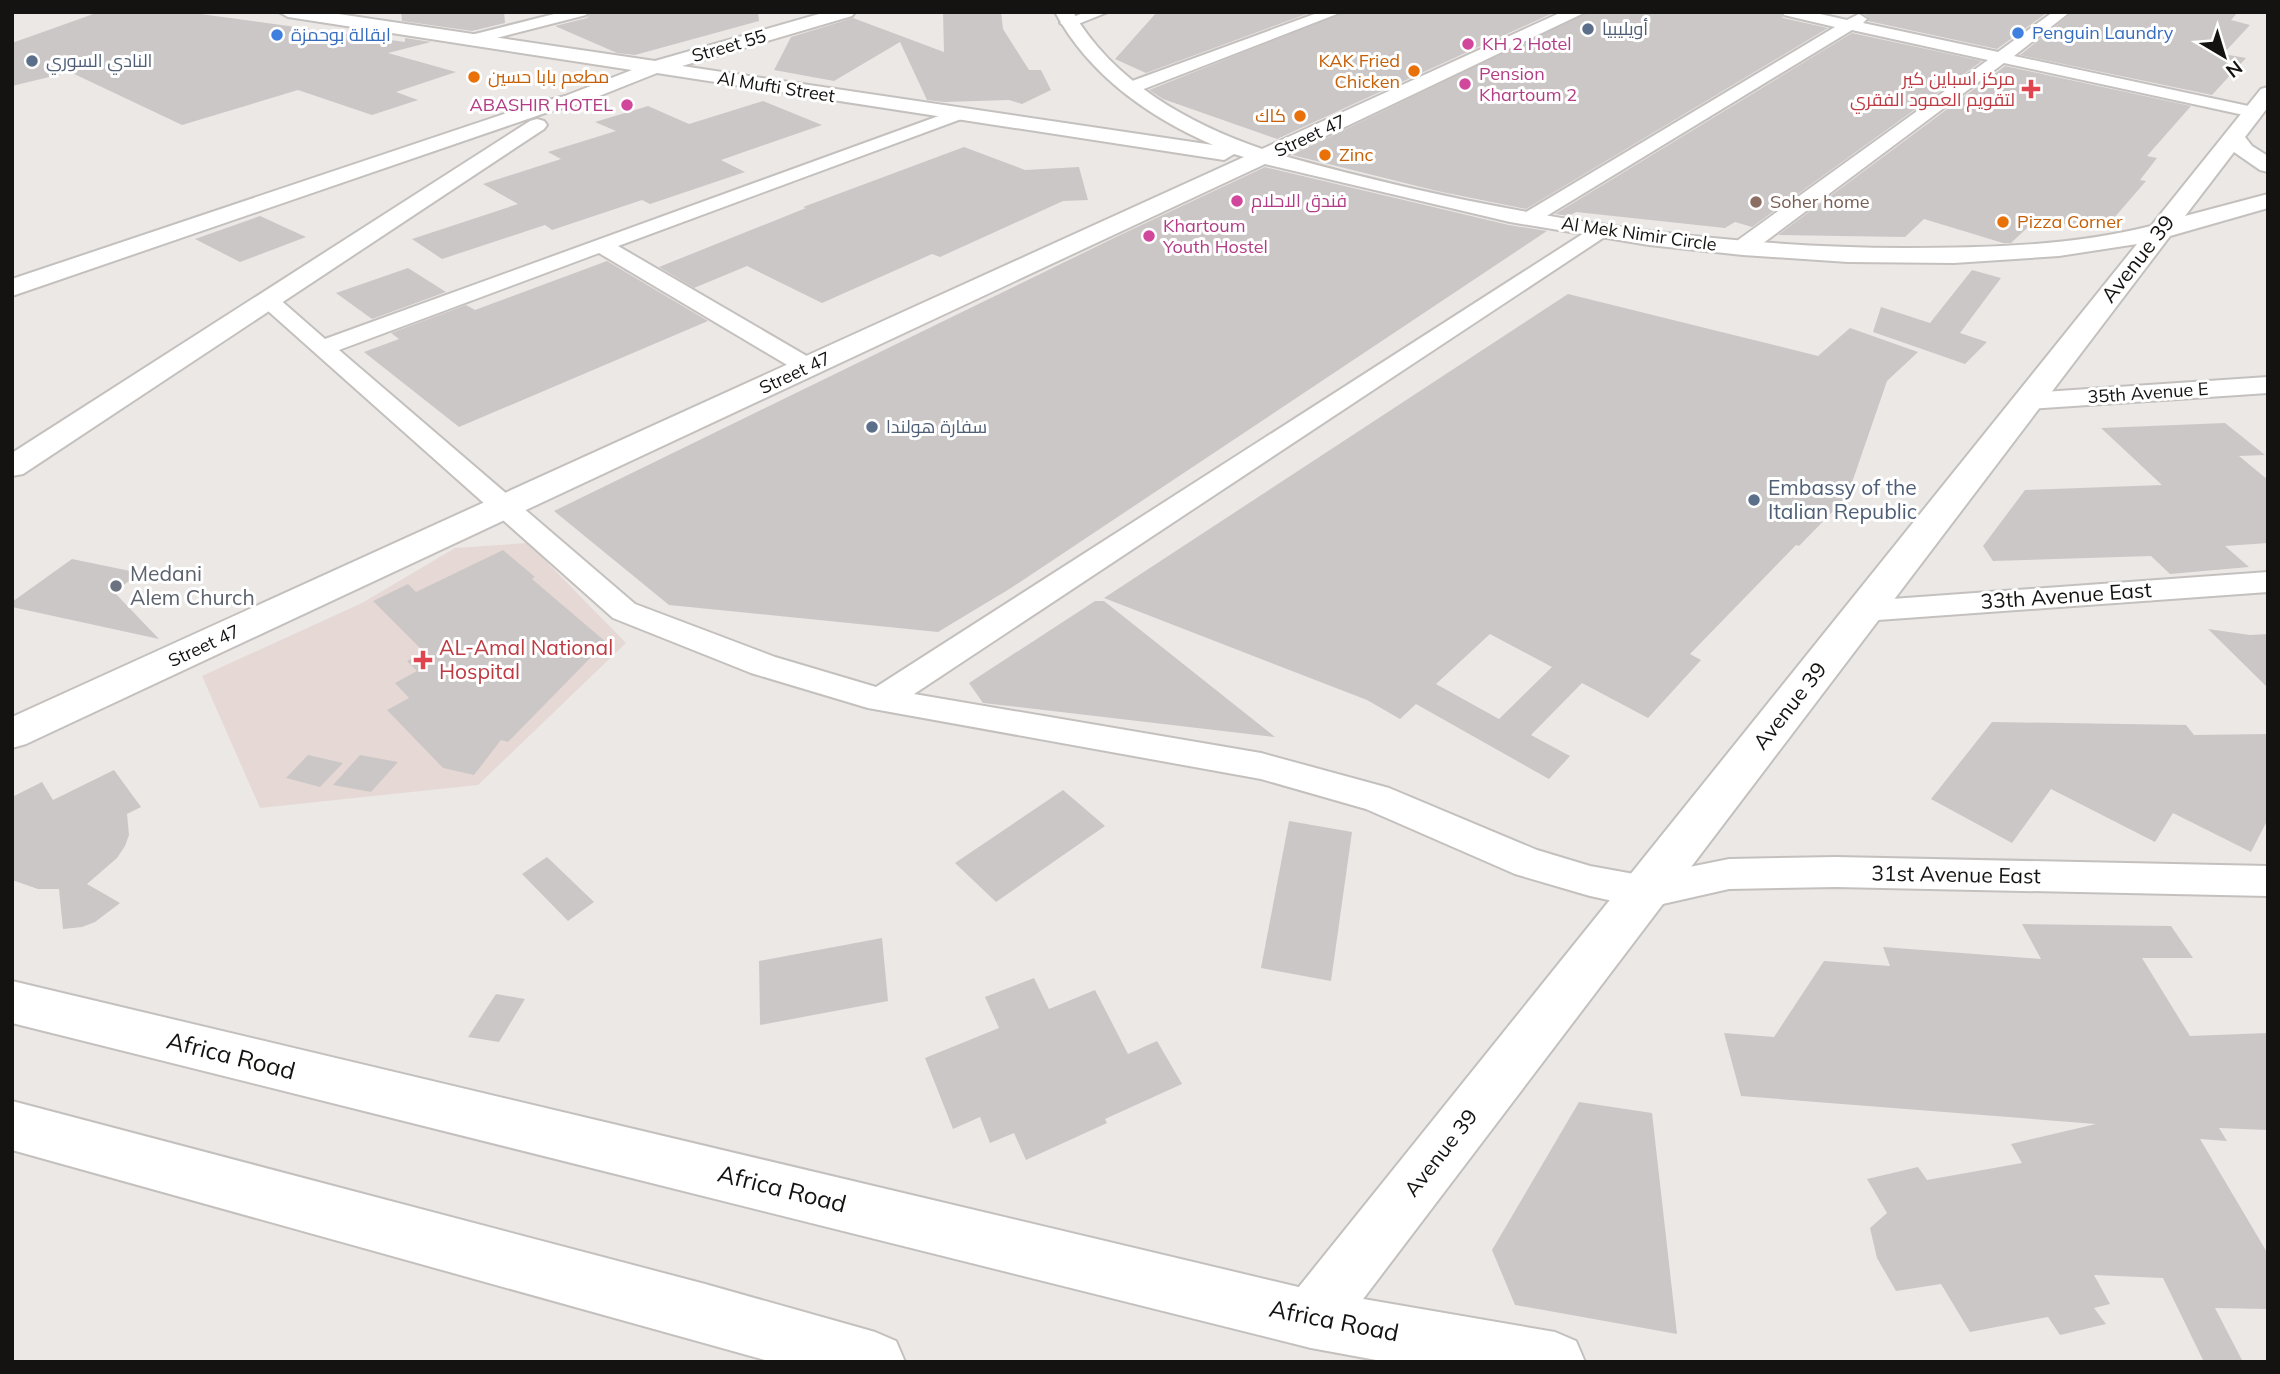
<svg xmlns="http://www.w3.org/2000/svg" width="2280" height="1374" font-family="Mulish,Cairo,sans-serif">
	<style>
		.built { fill: #e6d9d5 }
		.building { fill: #ccc7c7; fill-rule: evenodd }
		.lines { fill: none; stroke-linecap: round; stroke-linejoin: round }
		.minor-casing { stroke: #c4c0be; stroke-width: 4 }
		.tertiary-casing { stroke: #c4c0be; stroke-width: 4 }
		.trunk-casing { stroke: #c4c0be; stroke-width: 4 }
		.minor { fill: #fff; fill-rule: evenodd }
		.tertiary { fill: #fff; fill-rule: evenodd }
		.trunk { fill: #fff; fill-rule: evenodd }
		.service-dot { fill: #5c6f8a; stroke: #fff; stroke-width: 2.5 }
		.shop-dot { fill: #3f7fe0; stroke: #fff; stroke-width: 2.5 }
		.hotel-dot { fill: #d1479c; stroke: #fff; stroke-width: 2.5 }
		.food-dot { fill: #e8710a; stroke: #fff; stroke-width: 2.5 }
		.health-dot { fill: #e0444e; stroke: #fff; stroke-width: 2.5 }
		.education-dot { fill: #8d6e63; stroke: #fff; stroke-width: 2.5 }
		.worship-dot { fill: #6b7280; stroke: #fff; stroke-width: 2.5 }
		.labels { text-anchor: middle; stroke-width: 6; stroke-linejoin: round; paint-order: stroke }
		.far-service-label { font-size: 18px; fill: #4e5e75; stroke: #fff; text-anchor: start }
		.far-shop-label { font-size: 18px; fill: #366cbe; stroke: #fff; text-anchor: start }
		.far-hotel-label { font-size: 18px; fill: #b23c85; stroke: #fff; text-anchor: start }
		.far-street-label { font-size: 18px; fill: #141312; stroke: #fff }
		.far-food-label { font-size: 18px; fill: #c56008; stroke: #fff; text-anchor: start }
		.far-health-label { font-size: 18px; fill: #be3a42; stroke: #fff; text-anchor: end }
		.far-education-label { font-size: 18px; fill: #785e54; stroke: #fff; text-anchor: start }
		.street-label { font-size: 21px; fill: #141312; stroke: #fff }
		.service-label { font-size: 21px; fill: #4e5e75; stroke: #fff; text-anchor: start }
		.worship-label { font-size: 21px; fill: #5b616d; stroke: #fff; text-anchor: start }
		.health-label { font-size: 21px; fill: #be3a42; stroke: #fff; text-anchor: start }
		.near-street-label { font-size: 24px; fill: #141312; stroke: #fff }
	</style>
	<rect width="100%" height="100%" fill="#ece8e6"/>
	<path class="built" d="M 528,543 L 626,643 L 478,785 L 260,808 L 202,676 L 362,603 L 455,548 Z"/>
	<g class="building">
		<path d="M 99,12 L 186,12 L 405,42 L 405,38 L 431,42 L 388,53 L 456,72 L 396,92 L 418,100 L 372,115 L 298,90 L 182,125 L 70,72 L 12,86 L 12,43 Z"/>
		<path d="M 401,12 L 504,12 L 505,23 L 472,31 L 402,21 Z"/>
		<path d="M 590,12 L 758,12 L 759,21 L 635,55 L 617,53 L 555,26 L 587,18 Z"/>
		<path d="M 943,12 L 1001,12 L 1003,29 L 1029,70 L 1041,70 L 1051,90 L 1022,104 L 1009,100 L 944,102 L 927,100 L 900,42 L 834,81 L 774,70 L 791,37 L 853,18 L 944,52 Z"/>
		<path d="M 1157,12 L 1312,12 L 1146,73 L 1115,59 Z"/>
		<path d="M 1344,12 L 1555,12 L 1277,139 L 1163,99 L 1149,90 Z"/>
		<path d="M 1588,12 L 1780,12 L 1783,18 L 1828,28 L 1526,209 L 1437,191 L 1292,155 Z"/>
		<path d="M 1861,12 L 2048,12 L 1997,49 L 1868,21 L 1868,17 Z"/>
		<path d="M 2073,12 L 2238,12 L 2231,20 L 2250,25 L 2223,54 L 2246,58 L 2212,95 L 2020,55 Z"/>
		<path d="M 1852,33 L 1982,61 L 1752,227 L 1735,222 L 1725,228 L 1576,212 L 1569,216 L 1555,214 Z"/>
		<path d="M 2005,66 L 2191,106 L 2147,156 L 2157,158 L 2140,180 L 2146,181 L 2114,218 L 2104,223 L 2072,226 L 2049,220 L 2040,228 L 2027,228 L 2011,243 L 2003,243 L 1924,219 L 1905,237 L 1778,235 Z"/>
		<path d="M 763,101 L 822,125 L 721,160 L 745,172 L 650,204 L 642,200 L 552,230 L 545,225 L 442,259 L 412,239 L 518,204 L 483,184 L 561,159 L 548,152 L 616,131 L 595,122 L 648,106 L 689,124 Z"/>
		<path d="M 964,147 L 1025,170 L 1079,167 L 1088,200 L 1063,201 L 940,257 L 932,254 L 822,303 L 747,266 L 694,288 L 659,267 L 806,208 L 803,207 Z"/>
		<path d="M 1265,167 L 1509,225 L 1547,231 L 1011,588 L 938,632 L 669,605 L 554,511 L 1118,236 Z"/>
		<path d="M 260,216 L 306,237 L 240,262 L 195,239 Z"/>
		<path d="M 607,261 L 708,321 L 459,427 L 364,352 L 399,339 L 391,333 L 466,305 L 475,310 Z"/>
		<path d="M 408,268 L 446,292 L 372,319 L 336,293 Z"/>
		<path d="M 1972,270 L 2001,278 L 1960,333 L 1987,342 L 1965,364 L 1873,332 L 1881,307 L 1930,323 Z"/>
		<path d="M 1568,294 L 1818,356 L 1850,328 L 1918,352 L 1887,381 L 1847,497 L 1799,546 L 1796,545 L 1690,654 L 1701,660 L 1648,718 L 1582,683 L 1531,735 L 1570,756 L 1549,779 L 1416,704 L 1400,719 L 1367,700 L 1104,598 ZM 1490,634 L 1552,667 L 1499,719 L 1436,684 Z"/>
		<path d="M 2225,423 L 2265,455 L 2239,456 L 2268,480 L 2268,543 L 2225,546 L 2249,567 L 2170,574 L 2151,556 L 1993,561 L 1983,546 L 2025,490 L 2162,485 L 2101,428 Z"/>
		<path d="M 503,550 L 535,577 L 532,579 L 606,642 L 508,742 L 501,740 L 474,775 L 443,768 L 387,710 L 409,698 L 395,683 L 417,671 L 407,661 L 424,652 L 373,601 L 408,584 L 416,592 Z"/>
		<path d="M 72,559 L 140,573 L 114,592 L 159,639 L 12,607 L 12,602 Z"/>
		<path d="M 1095,601 L 1104,601 L 1275,737 L 983,703 L 969,683 Z"/>
		<path d="M 2208,629 L 2250,635 L 2268,634 L 2268,688 Z"/>
		<path d="M 1992,722 L 2186,725 L 2194,735 L 2268,734 L 2268,819 L 2251,852 L 2173,813 L 2155,842 L 2051,789 L 2012,843 L 1931,799 Z"/>
		<path d="M 308,755 L 343,763 L 320,787 L 286,778 Z"/>
		<path d="M 360,755 L 398,762 L 371,792 L 333,785 Z"/>
		<path d="M 114,770 L 141,807 L 127,814 L 129,835 L 125,846 L 117,858 L 87,884 L 120,903 L 95,922 L 82,927 L 63,929 L 59,889 L 38,889 L 12,880 L 12,797 L 42,782 L 53,800 Z"/>
		<path d="M 1063,790 L 1105,826 L 996,902 L 955,863 Z"/>
		<path d="M 1289,821 L 1352,832 L 1331,981 L 1261,968 Z"/>
		<path d="M 547,857 L 594,902 L 568,921 L 522,874 Z"/>
		<path d="M 2022,924 L 2171,926 L 2193,958 L 2142,958 L 2190,1036 L 2268,1033 L 2268,1130 L 2219,1128 L 2227,1141 L 2200,1139 L 2268,1254 L 2268,1309 L 2215,1308 L 2243,1362 L 2204,1362 L 2163,1278 L 2094,1275 L 2110,1304 L 2094,1308 L 2106,1324 L 2060,1335 L 2048,1317 L 1970,1332 L 1941,1284 L 1896,1291 L 1877,1258 L 1870,1228 L 1887,1213 L 1867,1179 L 1918,1167 L 1927,1180 L 2022,1163 L 2011,1144 L 2096,1124 L 1741,1096 L 1724,1033 L 1774,1037 L 1824,961 L 1890,966 L 1883,947 L 2041,959 Z"/>
		<path d="M 882,938 L 888,1001 L 760,1025 L 759,961 Z"/>
		<path d="M 1034,978 L 1049,1009 L 1095,990 L 1128,1054 L 1157,1041 L 1182,1084 L 1105,1119 L 1107,1123 L 1026,1160 L 1014,1133 L 990,1143 L 980,1117 L 953,1129 L 925,1058 L 999,1028 L 985,997 Z"/>
		<path d="M 496,994 L 525,999 L 499,1042 L 468,1037 Z"/>
		<path d="M 1579,1102 L 1652,1113 L 1677,1334 L 1515,1305 L 1492,1250 Z"/>
	</g>
	<g class="lines">
		<g class="minor-casing">
			<g id="minor">
				<path d="M 562,12 L 588,12 L 586,15 L 469,45 L 461,40 L 463,37 Z"/>
				<path d="M 1085,12 L 1108,12 L 1068,28 L 1060,23 Z"/>
				<path d="M 1320,12 L 1342,12 L 1136,92 L 1124,92 L 1121,88 L 1124,84 Z"/>
				<path d="M 1782,12 L 1811,12 L 1847,20 L 1859,14 L 1867,19 L 1863,23 L 1998,52 L 2053,12 L 2070,12 L 2014,56 L 2253,107 L 2262,112 L 2253,117 L 2004,63 L 1750,253 L 1734,253 L 1731,248 L 1734,243 L 1988,60 L 1852,30 L 1535,223 L 1521,223 L 1518,219 L 1521,215 L 1835,27 L 1784,15 Z"/>
				<path d="M 958,109 L 967,114 L 964,118 L 618,246 L 817,362 L 820,367 L 817,372 L 808,374 L 799,372 L 599,253 L 339,350 L 635,604 L 775,657 L 876,687 L 1595,226 L 1609,226 L 1612,230 L 1609,234 L 914,694 L 1261,753 L 1389,788 L 1537,850 L 1590,866 L 1645,876 L 1729,859 L 1836,857 L 2268,866 L 2268,896 L 1836,887 L 1729,889 L 1645,908 L 1590,896 L 1515,874 L 1366,809 L 1261,779 L 868,708 L 751,673 L 613,618 L 258,302 L 261,297 L 277,297 L 325,339 Z"/>
				<path d="M 2268,377 L 2268,393 L 2028,409 L 2019,406 L 2015,401 L 2019,396 L 2028,393 Z"/>
				<path d="M 2268,572 L 2268,592 L 1864,621 L 1853,618 L 1848,611 L 1853,604 L 1864,601 Z"/>
			</g>
		</g>
		<g class="tertiary-casing">
			<g id="tertiary">
				<path d="M 279,12 L 325,12 L 655,61 L 826,12 L 855,12 L 852,16 L 682,66 L 1213,145 C 1149,117 1089,75 1055,12 L 1073,12 C 1112,81 1189,124 1262,149 L 1562,12 L 1586,12 L 1284,156 C 1485,212 1695,247 1904,248 C 1987,248 2071,246 2151,226 L 2261,89 L 2268,87 L 2268,107 L 2245,137 L 2252,146 L 2268,156 L 2268,172 L 2260,170 L 2234,152 L 2185,216 L 2268,194 L 2268,208 L 2170,236 L 1332,1340 L 1311,1348 L 1290,1340 L 1282,1319 L 1290,1298 L 2137,244 L 2059,256 L 1954,263 L 1848,262 L 1743,255 L 1649,245 L 1510,222 L 1265,164 L 26,744 L 12,748 L 12,717 L 1244,157 L 1234,154 L 1224,160 L 657,73 L 579,104 L 551,111 L 12,296 L 12,279 L 537,103 L 565,96 L 632,70 L 288,17 Z"/>
				<path d="M 537,119 L 544,121 L 547,125 L 544,129 L 23,474 L 12,476 L 12,453 L 530,121 Z"/>
			</g>
		</g>
		<g class="trunk-casing">
			<g id="trunk">
				<path d="M 12,981 L 1311,1290 L 1555,1332 L 1576,1341 L 1585,1362 L 1387,1362 L 1311,1348 L 12,1023 Z"/>
				<path d="M 12,1101 L 705,1284 L 875,1332 L 896,1341 L 905,1362 L 772,1362 L 12,1150 Z"/>
			</g>
		</g>
		<use href="#minor" class="minor"/>
		<use href="#tertiary" class="tertiary"/>
		<use href="#trunk" class="trunk"/>
	</g>
	<g class="service-dot">
		<circle cx="1588" cy="29" r="7"/>
		<circle cx="32" cy="61" r="7"/>
		<circle cx="872" cy="427" r="7"/>
		<circle cx="1754" cy="500" r="7"/>
	</g>
	<g class="shop-dot">
		<circle cx="2018" cy="33" r="7"/>
		<circle cx="277" cy="35" r="7"/>
	</g>
	<g class="hotel-dot">
		<circle cx="1468" cy="44" r="7"/>
		<circle cx="1465" cy="84" r="7"/>
		<circle cx="627" cy="105" r="7"/>
		<circle cx="1237" cy="201" r="7"/>
		<circle cx="1149" cy="236" r="7"/>
	</g>
	<g class="food-dot">
		<circle cx="1414" cy="71" r="7"/>
		<circle cx="474" cy="77" r="7"/>
		<circle cx="1300" cy="116" r="7"/>
		<circle cx="1325" cy="155" r="7"/>
		<circle cx="2003" cy="222" r="7"/>
	</g>
	<g class="health-dot">
		<path d="M2027.5 78.5h7v7h7v7h-7v7h-7v-7h-7v-7h7z"/>
		<path d="M419.5 649.5h7v7h7v7h-7v7h-7v-7h-7v-7h7z"/>
	</g>
	<circle class="education-dot" cx="1756" cy="202" r="7"/>
	<circle class="worship-dot" cx="116" cy="586" r="7"/>
	<g class="labels">
		<g class="far-service-label">
			<text x="1602" y="35">أويليبيا</text>
			<text x="46" y="67">النادي السوري</text>
			<text x="886" y="433">سفارة هولندا</text>
		</g>
		<g class="far-shop-label">
			<text x="2032" y="39">Penguin Laundry</text>
			<text x="291" y="41">ابقالة بوحمزة</text>
		</g>
		<g class="far-hotel-label">
			<text x="1482" y="50">KH 2 Hotel</text>
			<text x="1479" y="80">Pension<tspan x="1479" dy="21">Khartoum 2</tspan></text>
			<text x="613" y="111" text-anchor="end">ABASHIR HOTEL</text>
			<text x="1251" y="207">فندق الاحلام</text>
			<text x="1163" y="232">Khartoum<tspan x="1163" dy="21">Youth Hostel</tspan></text>
		</g>
		<g class="far-street-label">
			<text transform="translate(729 46) rotate(-16)" y="6">Street 55</text>
			<text transform="translate(776 87) rotate(9)" y="6">Al Mufti Street</text>
			<text transform="translate(1310 136) rotate(-25)" y="6">Street 47</text>
			<text transform="translate(1639 234) rotate(8)" y="6">Al Mek Nimir Circle</text>
			<text transform="translate(795 373) rotate(-25)" y="6">Street 47</text>
			<text transform="translate(2148 393) rotate(-4)" y="6">35th Avenue E</text>
			<text transform="translate(204 646) rotate(-25)" y="6">Street 47</text>
		</g>
		<g class="far-food-label">
			<text x="1400" y="67" text-anchor="end">KAK Fried<tspan x="1400" dy="21">Chicken</tspan></text>
			<text x="488" y="83">مطعم بابا حسين</text>
			<text x="1286" y="122" text-anchor="end">كاك</text>
			<text x="1339" y="161">Zinc</text>
			<text x="2017" y="228">Pizza Corner</text>
		</g>
		<g class="far-health-label">
			<text x="2015" y="85">مركز اسباين كير<tspan x="2015" dy="21">لتقويم العمود الفقري</tspan></text>
		</g>
		<g class="far-education-label">
			<text x="1770" y="208">Soher home</text>
		</g>
		<g class="street-label">
			<text transform="translate(2138 259) rotate(-52)" y="7">Avenue 39</text>
			<text transform="translate(2066 596) rotate(-4)" y="7">33th Avenue East</text>
			<text transform="translate(1790 706) rotate(-52)" y="7">Avenue 39</text>
			<text transform="translate(1956 875) rotate(1)" y="7">31st Avenue East</text>
			<text transform="translate(1441 1153) rotate(-52)" y="7">Avenue 39</text>
		</g>
		<g class="service-label">
			<text x="1768" y="495">Embassy of the<tspan x="1768" dy="24">Italian Republic</tspan></text>
		</g>
		<g class="worship-label">
			<text x="130" y="581">Medani<tspan x="130" dy="24">Alem Church</tspan></text>
		</g>
		<g class="health-label">
			<text x="439" y="655">AL-Amal National<tspan x="439" dy="24">Hospital</tspan></text>
		</g>
		<g class="near-street-label">
			<text transform="translate(231 1056) rotate(14)" y="8">Africa Road</text>
			<text transform="translate(782 1189) rotate(14)" y="8">Africa Road</text>
			<text transform="translate(1334 1321) rotate(11)" y="8">Africa Road</text>
		</g>
	</g>
	<rect width="2280" height="1374" fill="none" stroke="#141312" stroke-width="28"/>
	<g transform="translate(2224 56) rotate(142)" stroke="#ffffff" stroke-width="5" paint-order="stroke">
	<path d="M0-5L12 26L0 18L-12 26Z" fill="#141312"/>
	<text y="-10" font-size="19" font-weight="bold" text-anchor="middle" fill="#141312">N</text>
	</g>
</svg>
